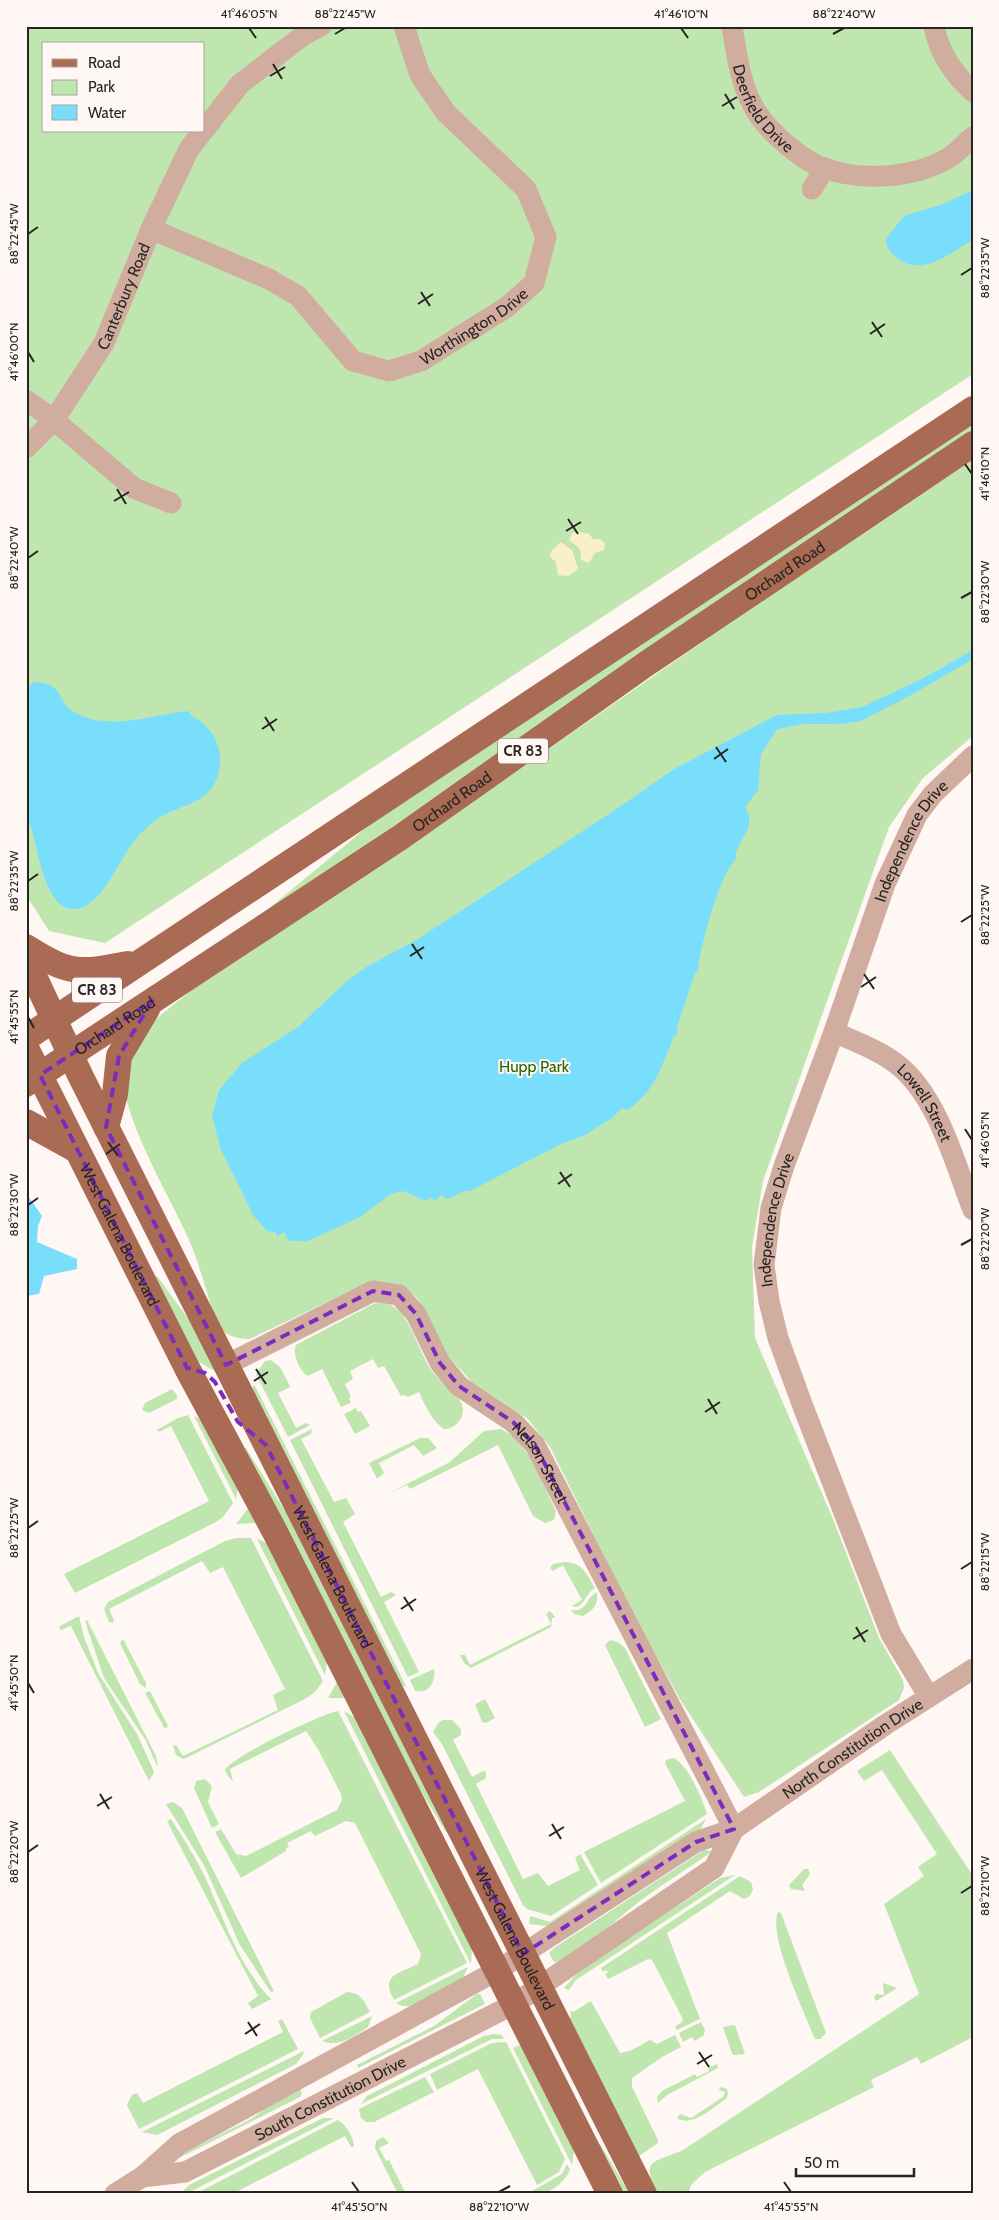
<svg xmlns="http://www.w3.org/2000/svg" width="999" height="2220" font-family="Cabin,sans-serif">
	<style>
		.green { fill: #bfe6ae; fill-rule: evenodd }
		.sand { fill: #f9efca }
		.water { fill: #78defc }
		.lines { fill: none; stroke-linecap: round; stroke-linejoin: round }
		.minor { stroke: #d1ad9f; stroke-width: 21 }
		.major { stroke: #aa6b54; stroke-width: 26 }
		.marked { fill: none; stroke: #7b2cbf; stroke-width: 4; stroke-dasharray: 10 6; stroke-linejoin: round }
		.ticks { fill: none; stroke: #272423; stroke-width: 2 }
		.labels { text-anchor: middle; stroke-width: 4; stroke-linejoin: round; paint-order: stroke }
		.shield { fill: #fef7f4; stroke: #686362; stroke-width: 1 }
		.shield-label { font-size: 15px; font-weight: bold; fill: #272423 }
		.street-label { font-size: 16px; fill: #272423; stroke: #fef7f4 }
		.park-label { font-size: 16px; fill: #2d6400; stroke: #fef7f4 }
		.neatline { fill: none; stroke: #272423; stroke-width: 2 }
		.ticks-label { font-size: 12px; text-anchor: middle; fill: #272423 }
	</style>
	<rect width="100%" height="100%" fill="#fef7f4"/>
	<g class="green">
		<path d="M 26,26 L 973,26 L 973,374 L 105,943 L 49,931 L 26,895 ZM 44,44 L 204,44 L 204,131 L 44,131 Z"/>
		<path d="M 973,421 L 973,433 L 407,821 L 267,910 L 395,804 Z"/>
		<path d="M 973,460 L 973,736 L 923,778 L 889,827 L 763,1181 L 752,1247 L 755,1338 L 833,1519 L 879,1638 L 903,1680 L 904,1688 L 899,1700 L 759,1792 L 744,1797 L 681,1701 L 632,1612 L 550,1447 L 528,1419 L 472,1382 L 447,1355 L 418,1299 L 403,1286 L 379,1281 L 363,1285 L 250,1339 C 237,1339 226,1336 217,1326 C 209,1300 202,1273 192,1247 C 176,1205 109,1101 126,1060 C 138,1029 168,1010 193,989 L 530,762 L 809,568 Z"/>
		<path d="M 157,1276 L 198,1332 L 217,1372 L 193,1359 L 153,1278 Z"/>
		<path d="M 375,1303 C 383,1302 391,1304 397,1309 C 411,1321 420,1353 431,1370 C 438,1380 459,1395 462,1405 C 466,1417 456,1429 444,1429 C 432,1421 425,1405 419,1392 L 408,1397 L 404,1395 L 401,1396 L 384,1366 L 378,1368 L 373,1359 L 350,1371 L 353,1379 L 345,1384 L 351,1397 L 349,1398 L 351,1403 L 341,1407 L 322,1369 L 308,1376 C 300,1372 292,1354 296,1345 Z"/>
		<path d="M 271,1360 L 280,1367 L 289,1384 L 290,1387 L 278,1393 L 296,1428 L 306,1423 L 310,1425 L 288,1437 L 256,1374 L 265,1361 Z"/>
		<path d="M 253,1385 L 255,1386 L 407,1688 L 402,1685 L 253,1393 Z"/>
		<path d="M 172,1389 L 177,1395 L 177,1399 L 149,1413 L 142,1410 L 145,1403 Z"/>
		<path d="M 356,1408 L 358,1412 L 361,1411 L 370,1426 L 355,1434 L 344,1414 Z"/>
		<path d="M 188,1415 L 233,1503 L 223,1517 L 216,1522 L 75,1593 L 64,1574 L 209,1501 L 171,1426 L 159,1432 L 157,1430 L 178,1418 Z"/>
		<path d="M 194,1416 L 202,1420 L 238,1488 L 236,1499 Z"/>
		<path d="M 312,1429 L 311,1434 L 301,1439 L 334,1502 L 346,1498 L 355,1514 L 343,1522 L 381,1597 L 391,1592 L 396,1595 L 384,1602 L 419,1672 L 408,1677 L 290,1440 Z"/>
		<path d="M 501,1429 C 529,1442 543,1485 556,1511 L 554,1520 L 545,1523 L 533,1516 L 498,1445 L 410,1489 L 407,1485 L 385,1495 L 450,1462 L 484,1431 Z"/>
		<path d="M 420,1438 L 428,1438 L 437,1448 L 423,1456 L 414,1445 L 379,1463 L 384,1473 L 377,1479 L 369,1463 Z"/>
		<path d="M 246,1448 L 303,1540 L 451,1830 L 446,1832 L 388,1738 L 241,1450 Z"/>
		<path d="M 249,1507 L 258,1523 L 236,1524 Z"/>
		<path d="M 236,1538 L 251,1538 L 323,1681 L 315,1692 L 305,1699 L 184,1759 L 176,1755 L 173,1746 L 176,1745 L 183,1756 L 278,1710 L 273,1695 L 285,1689 L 223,1567 L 210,1573 L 202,1561 L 109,1609 L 114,1621 L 113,1623 L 109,1622 L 104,1609 L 108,1602 L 225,1541 Z"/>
		<path d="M 257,1539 L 268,1543 L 327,1662 L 325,1675 Z"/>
		<path d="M 565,1562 C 583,1563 587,1574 595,1588 C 586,1593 586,1602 577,1607 L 572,1606 L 582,1600 L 563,1565 L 553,1571 L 550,1568 L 553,1564 Z"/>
		<path d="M 597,1592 C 599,1604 593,1611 583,1616 L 574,1614 L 571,1610 C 587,1613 586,1597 597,1592 Z"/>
		<path d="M 550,1611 L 556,1618 L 552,1618 L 551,1627 L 471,1668 L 464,1663 L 460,1655 L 465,1655 L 470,1665 L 551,1624 L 546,1614 Z"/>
		<path d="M 79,1616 L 84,1637 L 98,1673 L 137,1734 L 154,1772 L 149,1781 L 71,1626 L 61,1630 L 59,1628 L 60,1626 Z"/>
		<path d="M 87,1620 L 156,1756 L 158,1768 L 145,1739 L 104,1678 L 85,1621 Z"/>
		<path d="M 123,1639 L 146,1683 L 146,1688 L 140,1684 L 120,1643 Z"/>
		<path d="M 610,1640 L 618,1642 L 625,1648 L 661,1719 L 645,1727 L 605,1645 Z"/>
		<path d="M 434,1669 C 436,1682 429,1694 415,1691 L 410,1680 Z"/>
		<path d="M 337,1682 L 346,1698 L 328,1698 Z"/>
		<path d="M 150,1691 L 168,1726 L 165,1729 L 145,1693 Z"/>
		<path d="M 485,1699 L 495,1718 L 486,1723 L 482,1722 L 475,1704 Z"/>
		<path d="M 338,1711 L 467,1963 L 394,2000 C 380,1975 398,1974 418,1964 L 421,1954 L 355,1823 L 346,1821 L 315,1836 L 311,1831 L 287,1843 L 289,1847 L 286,1848 L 286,1851 L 241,1878 L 215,1832 L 221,1829 L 236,1854 L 246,1856 L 337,1810 L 342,1800 L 341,1794 L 318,1749 L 306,1731 L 230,1769 L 233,1781 L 229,1778 L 225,1770 C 231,1757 321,1714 338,1711 Z"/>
		<path d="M 344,1711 L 357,1719 L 472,1947 L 471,1964 Z"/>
		<path d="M 443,1720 L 452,1720 L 461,1729 L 461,1735 L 453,1740 L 472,1777 L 483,1771 L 486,1772 L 486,1778 L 476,1784 L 523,1879 L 538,1873 L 548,1886 L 580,1870 L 575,1858 L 580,1854 L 598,1885 L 551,1916 L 527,1909 L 523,1905 L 442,1744 L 433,1732 L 438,1723 Z"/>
		<path d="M 890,1750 L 973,1876 L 973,2037 L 921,2064 L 917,2057 L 871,2080 L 874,2087 L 705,2172 L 691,2185 L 688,2194 L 657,2194 C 639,2157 656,2163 683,2150 L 919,1994 L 884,1904 L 924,1876 L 918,1867 L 937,1854 L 882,1770 L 864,1781 L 857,1771 Z"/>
		<path d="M 673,1758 C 687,1762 703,1800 707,1814 L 601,1883 L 584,1852 L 685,1801 L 665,1763 L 666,1760 Z"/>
		<path d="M 205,1779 L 212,1786 L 208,1802 L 219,1824 L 212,1828 L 194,1788 L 196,1781 Z"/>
		<path d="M 173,1802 L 182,1808 L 274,1991 L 271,1992 L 268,1988 L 240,1945 L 204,1865 L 166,1804 Z"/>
		<path d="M 171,1819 C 183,1838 196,1858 206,1879 C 224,1919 239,1967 271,1999 L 252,2009 L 248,2003 L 258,1996 L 167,1821 Z"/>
		<path d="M 706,1819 L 701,1829 L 547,1926 L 529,1924 L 530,1916 L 550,1922 Z"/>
		<path d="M 704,1850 L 713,1851 C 689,1868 664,1883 640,1901 C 621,1915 575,1959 554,1962 L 549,1953 L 554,1948 Z"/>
		<path d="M 804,1869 L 808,1869 L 810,1874 L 802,1885 L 805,1891 L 791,1889 L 789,1885 Z"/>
		<path d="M 735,1875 L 576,1980 L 569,1990 L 564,1988 L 580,1970 L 720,1878 Z"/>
		<path d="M 740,1876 L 751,1882 L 753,1889 L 750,1896 L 744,1899 L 730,1891 L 667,1933 L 700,2019 L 677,2030 L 675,2027 L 682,2022 L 683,2019 L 652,1960 L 648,1959 L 608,1979 L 605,1974 L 608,1973 L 606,1970 L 603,1972 L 601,1968 Z"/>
		<path d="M 778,1912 L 781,1913 L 826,2033 L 820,2039 L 815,2039 L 812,2032 C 802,2007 768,1935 778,1912 Z"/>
		<path d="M 468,1967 L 463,1978 L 412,2006 L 402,2006 L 396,2003 Z"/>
		<path d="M 883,1983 L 897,1988 L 876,2001 L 874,1997 L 876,1994 L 884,1995 Z"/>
		<path d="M 347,1992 C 361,1993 364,2001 370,2012 L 320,2038 L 310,2018 L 311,2012 Z"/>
		<path d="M 477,1994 L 480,1994 L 485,2004 L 358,2068 L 357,2065 L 434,2026 Z"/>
		<path d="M 591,2001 L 620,2053 L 630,2051 L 650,2040 L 657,2044 L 675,2035 L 681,2047 L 662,2057 L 632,2078 L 632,2087 L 658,2140 L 658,2143 L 639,2156 L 570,2019 L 571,2010 L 573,2012 Z"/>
		<path d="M 372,2016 L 368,2027 C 355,2036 338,2048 322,2041 Z"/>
		<path d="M 282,2019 L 298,2049 L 139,2129 L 127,2105 L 132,2095 L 137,2093 L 143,2103 L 283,2032 L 278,2021 Z"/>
		<path d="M 701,2022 L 705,2030 L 704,2035 L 695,2041 L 692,2037 L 683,2042 L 679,2033 Z"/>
		<path d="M 735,2025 L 745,2054 L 733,2055 L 732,2053 L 723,2027 Z"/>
		<path d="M 493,2034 L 502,2035 L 504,2039 L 492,2039 L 361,2104 L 367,2096 L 484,2036 Z"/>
		<path d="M 506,2042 L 565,2159 L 559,2172 L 537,2185 L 478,2069 L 437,2090 L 430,2074 L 492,2043 Z"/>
		<path d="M 520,2045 L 522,2046 L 574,2151 L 572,2165 L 513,2048 Z"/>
		<path d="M 304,2051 L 303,2055 L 296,2064 L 157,2135 L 142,2132 Z"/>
		<path d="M 717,2064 L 718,2068 L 667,2095 L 658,2103 L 657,2097 L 662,2091 L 695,2074 L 697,2077 L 709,2071 L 708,2068 Z"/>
		<path d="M 425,2077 L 434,2092 L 374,2122 L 366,2122 L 361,2118 L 359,2109 Z"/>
		<path d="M 295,2087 L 300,2088 L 302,2094 L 300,2097 L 177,2159 L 177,2156 L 251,2119 Z"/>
		<path d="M 720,2087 L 727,2089 L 728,2094 L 726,2099 C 713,2107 692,2128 677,2118 L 680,2114 L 691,2118 L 723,2097 L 725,2092 L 719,2090 Z"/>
		<path d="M 323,2118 L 334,2118 L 186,2194 L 180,2194 L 189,2185 Z"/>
		<path d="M 338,2120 C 346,2125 354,2138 354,2147 L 351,2147 L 345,2136 L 232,2194 L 195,2194 Z"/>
		<path d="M 383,2137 L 389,2143 L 379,2148 L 386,2161 L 389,2160 L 406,2194 L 398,2194 L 375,2148 L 376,2141 Z"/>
		<path d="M 600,2144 L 630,2194 L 619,2194 L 596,2145 Z"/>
		<path d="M 567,2164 L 570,2170 C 560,2189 547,2194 527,2194 L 562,2174 Z"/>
	</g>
	<g class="sand">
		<path d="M 581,532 L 589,534 L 593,539 L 600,539 L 605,544 L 604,550 L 595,553 L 589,563 L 581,560 L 580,549 L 569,540 L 572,533 Z"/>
		<path d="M 561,542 L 572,550 L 578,568 L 575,572 L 568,576 L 558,575 L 556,563 L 550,556 L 552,550 Z"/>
	</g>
	<g class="water">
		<path d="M 973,190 L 973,240 C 949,253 924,277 898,259 C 891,254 886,248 886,239 L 904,216 L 943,204 Z"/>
		<path d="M 973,650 L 973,659 L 911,695 L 861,721 L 839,724 L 804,724 L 777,729 L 761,754 L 758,790 L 745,807 C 759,829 734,841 736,859 C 719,875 700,948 698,971 L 695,973 L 677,1027 L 677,1035 L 674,1036 C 662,1064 655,1093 627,1110 L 622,1108 L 612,1118 L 585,1135 L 561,1144 L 470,1191 C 462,1189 456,1197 447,1199 L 441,1195 L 434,1201 L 431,1197 L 426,1201 L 403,1191 L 391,1194 L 360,1217 L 319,1236 L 308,1241 L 289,1241 L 284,1232 L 277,1236 L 275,1232 L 267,1231 L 253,1215 L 230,1168 L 221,1150 L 212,1116 L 219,1090 L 242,1063 L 298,1027 L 347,981 L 368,966 L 418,939 L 621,806 L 674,769 L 777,715 L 826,713 L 862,707 L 922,679 Z"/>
		<path d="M 34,682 C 64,682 57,703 74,712 C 110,732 150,715 188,711 C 190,716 194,717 199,720 C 215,732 223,750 219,770 C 214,799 190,803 168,813 C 159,817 150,824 143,831 C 121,851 110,895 83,907 C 48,922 39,855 33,835 C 32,828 27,821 26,814 C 24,773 26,730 26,689 Z"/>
		<path d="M 26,1193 L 42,1216 L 38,1226 L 37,1242 L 77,1259 L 77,1269 L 44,1276 L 39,1294 L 26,1296 Z"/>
	</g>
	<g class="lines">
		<g class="minor">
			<path id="s1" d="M 732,26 C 737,57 741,91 760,117 C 771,133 802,160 821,167 C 860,182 914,179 950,157 C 958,152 965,143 973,137"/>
			<path d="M 934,26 C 939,53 953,73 973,92"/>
			<path d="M 204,130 L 240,84 L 305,34 L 321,26"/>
			<path d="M 812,189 L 825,168"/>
			<path id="s2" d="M 151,229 L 269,279 L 298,296 L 353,361 L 389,371 L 421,361 L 507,307 L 534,283 L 546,237 L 526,189 L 446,113 L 420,75 L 404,26"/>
			<path d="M 26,400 L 54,420 L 134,488 L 171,503"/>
			<path id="s3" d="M 26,448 L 54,420 L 104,343 L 151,229 L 189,149 L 203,131"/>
			<path id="s4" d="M 834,1032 C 856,1042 879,1050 898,1065 C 938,1097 955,1164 973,1210"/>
			<path id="s5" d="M 226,1365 L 373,1291 L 399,1295 L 416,1314 L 440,1363 L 459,1386 L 513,1422 L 535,1445 L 734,1829"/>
			<path id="s6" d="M 929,1697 L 891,1634 L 802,1404 L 778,1338 L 769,1301 L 764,1265 L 771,1208 L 784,1166 L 834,1032 L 885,884 L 917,815 L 933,794 L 973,756"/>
			<path id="s7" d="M 142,2177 L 185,2172 L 514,2004 L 714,1868 L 734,1829"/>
			<path id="s8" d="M 115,2194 L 142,2177 L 179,2144 L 498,1970 L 696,1842 L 734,1829 L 885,1725 L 973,1669"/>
		</g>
		<g class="major">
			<path d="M 26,947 C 69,974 78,974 128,964"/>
			<path id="s9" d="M 26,959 L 81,1077 L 644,2194"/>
			<path d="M 26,1038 L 973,409"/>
			<path id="s10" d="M 26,1048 L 187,1368 L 275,1532 L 610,2194"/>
			<path id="s11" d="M 26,1084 L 401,837 L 646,664 L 973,444"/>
			<path d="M 26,1122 L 75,1149"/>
			<path d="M 106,1127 L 115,1094 L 119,1056 L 147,1009"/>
		</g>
	</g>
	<path class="marked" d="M 152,1001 L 119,1056 L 106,1127 L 226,1365 L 373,1291 L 399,1295 L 416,1314 L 440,1363 L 459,1386 L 513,1422 L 535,1445 L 734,1829 L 696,1842 L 523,1954 L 266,1445 L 238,1422 L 215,1382 L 205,1373 L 187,1368 L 40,1075 Z"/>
	<path class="ticks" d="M 249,28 L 256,38M 681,28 L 688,38M 335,34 L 345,28M 833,34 L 844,28M 273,64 L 282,79M 270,76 L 285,67M 725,94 L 734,109M 722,106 L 737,97M 28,234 L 38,227M 961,275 L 972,268M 421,292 L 430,306M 418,304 L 433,294M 872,322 L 882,337M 870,334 L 885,324M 28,352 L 34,362M 965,464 L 972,474M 117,489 L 126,504M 114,501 L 129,492M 568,519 L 578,534M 566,531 L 581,522M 28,558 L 38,551M 961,598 L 972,592M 265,717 L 274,731M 262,729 L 277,719M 716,747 L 726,762M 714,759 L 728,749M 28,881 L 38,874M 961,922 L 972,915M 412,944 L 422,959M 410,956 L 424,947M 864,974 L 874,989M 861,987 L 876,977M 28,1017 L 34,1028M 965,1129 L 972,1140M 108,1142 L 118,1156M 106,1154 L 120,1144M 560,1172 L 570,1187M 558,1184 L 572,1174M 28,1205 L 38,1198M 961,1245 L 972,1239M 256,1369 L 266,1384M 254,1381 L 268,1372M 708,1399 L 717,1414M 705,1412 L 720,1402M 28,1528 L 38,1521M 961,1569 L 972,1562M 404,1597 L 413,1611M 401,1609 L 416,1599M 856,1627 L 865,1642M 853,1639 L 868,1630M 28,1683 L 34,1693M 100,1794 L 109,1809M 97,1806 L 112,1797M 552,1824 L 561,1839M 549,1836 L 564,1827M 28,1852 L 38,1845M 961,1893 L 972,1886M 248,2022 L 257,2036M 245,2034 L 260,2024M 699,2052 L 709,2067M 697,2064 L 712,2055M 352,2182 L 359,2192M 784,2182 L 791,2192M 499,2192 L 510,2186"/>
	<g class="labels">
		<g class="shield">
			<rect x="498" y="738.5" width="50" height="25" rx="4"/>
			<rect x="72" y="977.5" width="50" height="25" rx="4"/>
		</g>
		<g class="shield-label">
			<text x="523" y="756">CR 83</text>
			<text x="97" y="995">CR 83</text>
		</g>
		<g class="street-label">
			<text dy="6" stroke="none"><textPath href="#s1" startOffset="90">Deerfield Drive</textPath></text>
			<text dy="6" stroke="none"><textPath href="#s3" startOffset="182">Canterbury Road</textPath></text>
			<text dy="6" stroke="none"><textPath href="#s2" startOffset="381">Worthington Drive</textPath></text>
			<text dy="6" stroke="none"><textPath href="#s11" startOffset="916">Orchard Road</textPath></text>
			<text dy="6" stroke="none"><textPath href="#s11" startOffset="511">Orchard Road</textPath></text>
			<text dy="6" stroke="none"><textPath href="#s6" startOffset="916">Independence Drive</textPath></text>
			<text dy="6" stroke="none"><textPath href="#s11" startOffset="106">Orchard Road</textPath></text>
			<text dy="6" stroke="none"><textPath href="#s4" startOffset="119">Lowell Street</textPath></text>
			<text dy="6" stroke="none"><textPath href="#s6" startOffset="511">Independence Drive</textPath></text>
			<text dy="6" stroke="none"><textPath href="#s10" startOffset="209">West Galena Boulevard</textPath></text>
			<text dy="6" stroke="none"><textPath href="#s5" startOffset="415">Nelson Street</textPath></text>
			<text dy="6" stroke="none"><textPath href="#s9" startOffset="690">West Galena Boulevard</textPath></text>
			<text dy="6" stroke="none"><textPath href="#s8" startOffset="864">North Constitution Drive</textPath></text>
			<text dy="6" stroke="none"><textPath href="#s9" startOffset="1095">West Galena Boulevard</textPath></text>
			<text dy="6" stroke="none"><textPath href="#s7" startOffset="206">South Constitution Drive</textPath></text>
		</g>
		<g class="park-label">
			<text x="534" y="1072">Hupp Park</text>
		</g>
	</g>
	<rect width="999" height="2220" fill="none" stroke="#fef7f4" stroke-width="55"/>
	<rect x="42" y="42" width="162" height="90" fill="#fef7f4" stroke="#a8a3a0"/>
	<rect x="52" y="59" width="25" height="8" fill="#aa6b54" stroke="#a8a3a0"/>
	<text x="88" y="68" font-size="15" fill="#272423">Road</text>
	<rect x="52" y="80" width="25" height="15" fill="#bfe6ae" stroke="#a8a3a0"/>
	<text x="88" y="92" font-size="15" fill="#272423">Park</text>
	<rect x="52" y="105" width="25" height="15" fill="#78defc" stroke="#a8a3a0"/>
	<text x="88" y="118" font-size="15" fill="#272423">Water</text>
	<path d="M796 2168v8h118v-8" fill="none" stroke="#272423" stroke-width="2.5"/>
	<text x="804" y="2168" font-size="15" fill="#272423" stroke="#fef7f4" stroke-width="4" paint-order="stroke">50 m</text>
	<rect x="28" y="28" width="944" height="2164" class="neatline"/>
	<g class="ticks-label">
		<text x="249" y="18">41°46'05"N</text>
		<text x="345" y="18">88°22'45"W</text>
		<text x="681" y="18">41°46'10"N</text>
		<text x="844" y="18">88°22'40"W</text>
		<text transform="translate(14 234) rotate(-90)" y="4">88°22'45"W</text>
		<text transform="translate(985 268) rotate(-90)" y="4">88°22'35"W</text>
		<text transform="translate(14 352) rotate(-90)" y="4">41°46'00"N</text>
		<text transform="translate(985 474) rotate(-90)" y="4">41°46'10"N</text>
		<text transform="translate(14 558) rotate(-90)" y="4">88°22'40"W</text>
		<text transform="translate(985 592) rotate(-90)" y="4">88°22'30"W</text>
		<text transform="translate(14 881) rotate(-90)" y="4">88°22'35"W</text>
		<text transform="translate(985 915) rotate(-90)" y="4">88°22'25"W</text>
		<text transform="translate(14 1017) rotate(-90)" y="4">41°45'55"N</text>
		<text transform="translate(985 1140) rotate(-90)" y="4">41°46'05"N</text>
		<text transform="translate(14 1205) rotate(-90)" y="4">88°22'30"W</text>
		<text transform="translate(985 1239) rotate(-90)" y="4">88°22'20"W</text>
		<text transform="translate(14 1528) rotate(-90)" y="4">88°22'25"W</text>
		<text transform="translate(985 1562) rotate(-90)" y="4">88°22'15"W</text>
		<text transform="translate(14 1683) rotate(-90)" y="4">41°45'50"N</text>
		<text transform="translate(14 1852) rotate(-90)" y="4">88°22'20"W</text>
		<text transform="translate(985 1886) rotate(-90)" y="4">88°22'10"W</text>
		<text x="359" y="2211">41°45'50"N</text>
		<text x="499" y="2211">88°22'10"W</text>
		<text x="791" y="2211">41°45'55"N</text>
	</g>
</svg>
